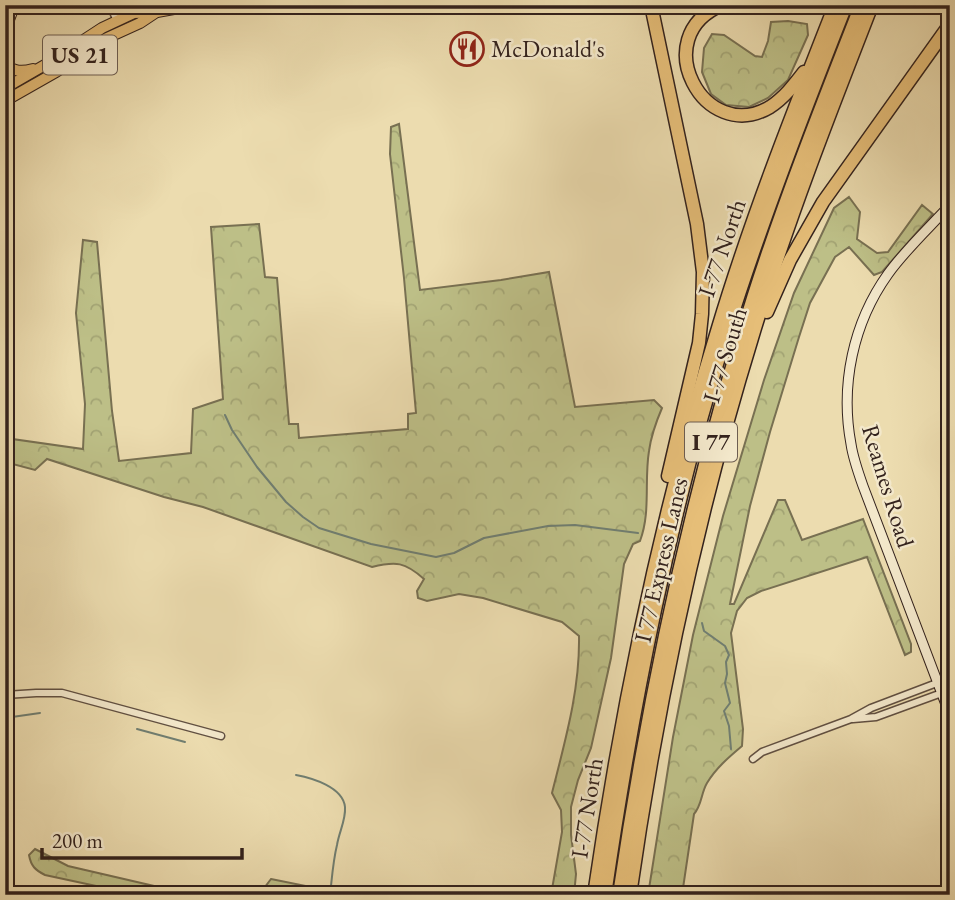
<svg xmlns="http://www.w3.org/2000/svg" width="955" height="900" font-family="'EB Garamond',serif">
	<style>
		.forest { fill: url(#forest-crowns); stroke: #787052; stroke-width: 2 }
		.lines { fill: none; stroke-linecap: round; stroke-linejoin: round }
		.stream { stroke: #707e71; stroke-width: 2 }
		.street-casing { stroke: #615042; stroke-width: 9 }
		.secondary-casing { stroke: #33221d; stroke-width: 11 }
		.primary-casing { stroke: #33221d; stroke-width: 12 }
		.highway-casing { stroke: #33221d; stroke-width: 15 }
		.street { stroke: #f3e8cb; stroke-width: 6 }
		.secondary { stroke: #f3e8cb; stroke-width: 9 }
		.primary { stroke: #e6be78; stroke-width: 10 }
		.highway { stroke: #e6be78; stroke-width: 12 }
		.labels { text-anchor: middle; stroke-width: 5; stroke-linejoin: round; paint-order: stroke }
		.shield { fill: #f3e8cb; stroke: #6d5d51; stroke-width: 2 }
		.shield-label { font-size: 23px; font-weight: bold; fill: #33221d }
		.poi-label { font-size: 24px; fill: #33221d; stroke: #f3e8cb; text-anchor: start }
		.street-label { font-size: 24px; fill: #33221d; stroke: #f3e8cb }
	</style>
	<defs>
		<pattern id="forest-crowns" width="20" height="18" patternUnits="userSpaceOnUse" patternTransform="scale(1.75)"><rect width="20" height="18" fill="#bdbf87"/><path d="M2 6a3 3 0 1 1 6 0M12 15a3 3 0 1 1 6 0" fill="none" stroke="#a3a474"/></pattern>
	</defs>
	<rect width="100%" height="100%" fill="#ecdcaf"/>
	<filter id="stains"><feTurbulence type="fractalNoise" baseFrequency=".00286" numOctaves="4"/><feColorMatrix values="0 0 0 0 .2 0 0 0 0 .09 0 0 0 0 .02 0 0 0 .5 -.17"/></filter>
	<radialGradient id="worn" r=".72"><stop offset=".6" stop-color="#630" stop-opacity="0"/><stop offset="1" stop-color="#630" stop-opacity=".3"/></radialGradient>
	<g class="forest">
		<path d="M 788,21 L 807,24 L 808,35 L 788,80 L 768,98 L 749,107 L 726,105 L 711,94 L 702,72 L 704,48 L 712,34 L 724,35 L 755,56 L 762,57 L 768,41 L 771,22 Z"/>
		<path d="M 399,124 L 420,290 L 501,280 L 549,272 L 575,407 L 654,400 L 662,408 C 656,422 651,436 649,451 C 644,481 651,512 640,541 L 633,544 L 624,564 L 611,658 L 591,748 L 578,780 L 571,807 L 571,835 L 576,874 L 574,895 L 551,895 L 562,832 L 561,810 L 552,793 C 565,741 580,690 579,636 L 562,622 L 483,598 L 459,594 L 427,601 L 418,598 L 417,591 L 424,579 C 405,562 396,561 372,567 L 203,507 L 164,497 L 47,459 L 35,470 L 5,462 L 5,438 L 83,449 L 85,404 L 76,313 L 83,240 L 97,242 L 112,411 L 119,461 L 191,453 L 193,409 L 223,399 L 211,227 L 259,224 L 265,277 L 277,278 L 289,424 L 298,424 L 299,438 L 408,429 L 408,414 L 416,413 L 404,278 L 390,154 L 391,127 Z"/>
		<path d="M 849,197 L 860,212 L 857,239 L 877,253 L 888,252 L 922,205 L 933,214 L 882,272 L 874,275 L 849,247 L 835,257 L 810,303 L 799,337 L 770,432 L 750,506 L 730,604 L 734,604 L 778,500 L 785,500 L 802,540 L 863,519 L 911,644 L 911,652 L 905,655 L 867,557 L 761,591 L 747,598 L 737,611 L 731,633 L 743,729 L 742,746 C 729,757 716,768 707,783 C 701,793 702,805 694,814 L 682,895 L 648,895 L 673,737 L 693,635 L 723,516 L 764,380 L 794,293 L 834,208 Z"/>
		<path d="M 35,849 L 68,866 L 193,895 L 138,895 L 45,875 C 35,870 31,866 29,855 Z"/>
		<path d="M 271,879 L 311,887 L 312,895 L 263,895 L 265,887 Z"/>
	</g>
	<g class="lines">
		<g class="stream">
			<path d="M 225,415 L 232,430 L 257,467 L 286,502 L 303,517 L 319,528 L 371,544 L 436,557 L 454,553 L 484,538 L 548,526 L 575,525 L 638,533"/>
			<path d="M 702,623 L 704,631 L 725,646 L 729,655 L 726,662 L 727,674 L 725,683 L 730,703 L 724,711 L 729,726 L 731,749"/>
			<path d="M 5,718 L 40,713"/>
			<path d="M 137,729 L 185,742"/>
			<path d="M 296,775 C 312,778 343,787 345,807 C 346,820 339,832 337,845 C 333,861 332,878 330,895"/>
		</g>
		<g class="street-casing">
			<g id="street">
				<path d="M 110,5 L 117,21"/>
				<path d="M 5,695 L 36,693 L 62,693 L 221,736"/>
				<path d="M 853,719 L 876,717 L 950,690"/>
				<path d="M 753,759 L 762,752 L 851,719 L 871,708 L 950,678"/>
			</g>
		</g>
		<g class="secondary-casing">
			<g id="secondary">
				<path d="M 5,32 L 15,5"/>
				<path d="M 950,205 C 929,228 906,249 888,274 C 853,323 840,385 851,444 C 853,458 858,472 863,486 L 950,715"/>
			</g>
		</g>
		<g class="primary-casing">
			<g id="primary">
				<path d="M 5,64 C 14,72 22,72 33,69"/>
				<path d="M 5,88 L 50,62 L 102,28 L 134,13 L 157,12 L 196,5"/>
				<path d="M 5,101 L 56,72 L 107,38 L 140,23 L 155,13"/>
			</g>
		</g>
		<g class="highway-casing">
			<g id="highway">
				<path d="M 651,5 L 697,224 L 703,272 L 702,314 L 699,343 L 668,476"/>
				<path d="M 722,5 C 646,36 704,146 770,107 C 784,98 794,85 804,72"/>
				<path d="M 767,312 L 790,260 L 823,202 L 950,24"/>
				<path d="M 594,895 C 622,703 661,513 718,328 C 751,218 793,112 835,5"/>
				<path d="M 605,895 C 633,703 670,513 728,328 C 763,218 804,112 846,5"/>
				<path d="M 619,895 C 649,692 691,492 753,298 C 785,198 823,102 861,5"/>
				<path d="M 630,895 C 657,706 696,520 752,338 C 786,225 829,115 872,5"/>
			</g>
		</g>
		<use href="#street" class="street"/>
		<use href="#secondary" class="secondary"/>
		<use href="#primary" class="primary"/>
		<use href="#highway" class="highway"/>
	</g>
	<defs>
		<g id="restaurant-ring" transform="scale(1.75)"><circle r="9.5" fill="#f3e8cb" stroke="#8f2418" stroke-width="1.5"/><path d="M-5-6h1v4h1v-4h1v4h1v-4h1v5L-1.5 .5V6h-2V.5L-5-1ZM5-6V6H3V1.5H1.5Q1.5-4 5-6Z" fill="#8f2418"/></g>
	</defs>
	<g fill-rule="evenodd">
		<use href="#restaurant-ring" x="467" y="49"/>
	</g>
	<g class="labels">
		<g class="shield">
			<rect x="43" y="35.5" width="74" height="39" rx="5"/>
			<rect x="685" y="422.5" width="52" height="39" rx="5"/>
		</g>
		<g class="shield-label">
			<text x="80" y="63">US 21</text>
			<text x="711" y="450">I 77</text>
		</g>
		<g class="poi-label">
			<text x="491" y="57">McDonald's</text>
		</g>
		<g class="street-label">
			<text transform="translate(722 248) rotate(-71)" y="8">I-77 North</text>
			<text transform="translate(725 355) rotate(-73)" y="8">I-77 South</text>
			<text transform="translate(888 486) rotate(73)" y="8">Reames Road</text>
			<text transform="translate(661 560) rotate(-77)" y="8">I 77 Express Lanes</text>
			<text transform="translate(587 808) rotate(-81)" y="8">I-77 North</text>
		</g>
	</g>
	<rect width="955" height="900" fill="none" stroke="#ecdcaf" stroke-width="28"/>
	<rect x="7" y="7" width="941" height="886" fill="none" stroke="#33221d" stroke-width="3.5"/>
	<rect x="14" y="14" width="927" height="872" fill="none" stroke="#33221d" stroke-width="2"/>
	<path d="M42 848v10h200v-10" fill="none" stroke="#33221d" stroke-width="3.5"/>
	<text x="52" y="848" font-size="21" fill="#33221d" stroke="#f3e8cb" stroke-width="5" paint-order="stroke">200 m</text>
	<rect width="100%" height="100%" filter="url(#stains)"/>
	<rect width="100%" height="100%" fill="url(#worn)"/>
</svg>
